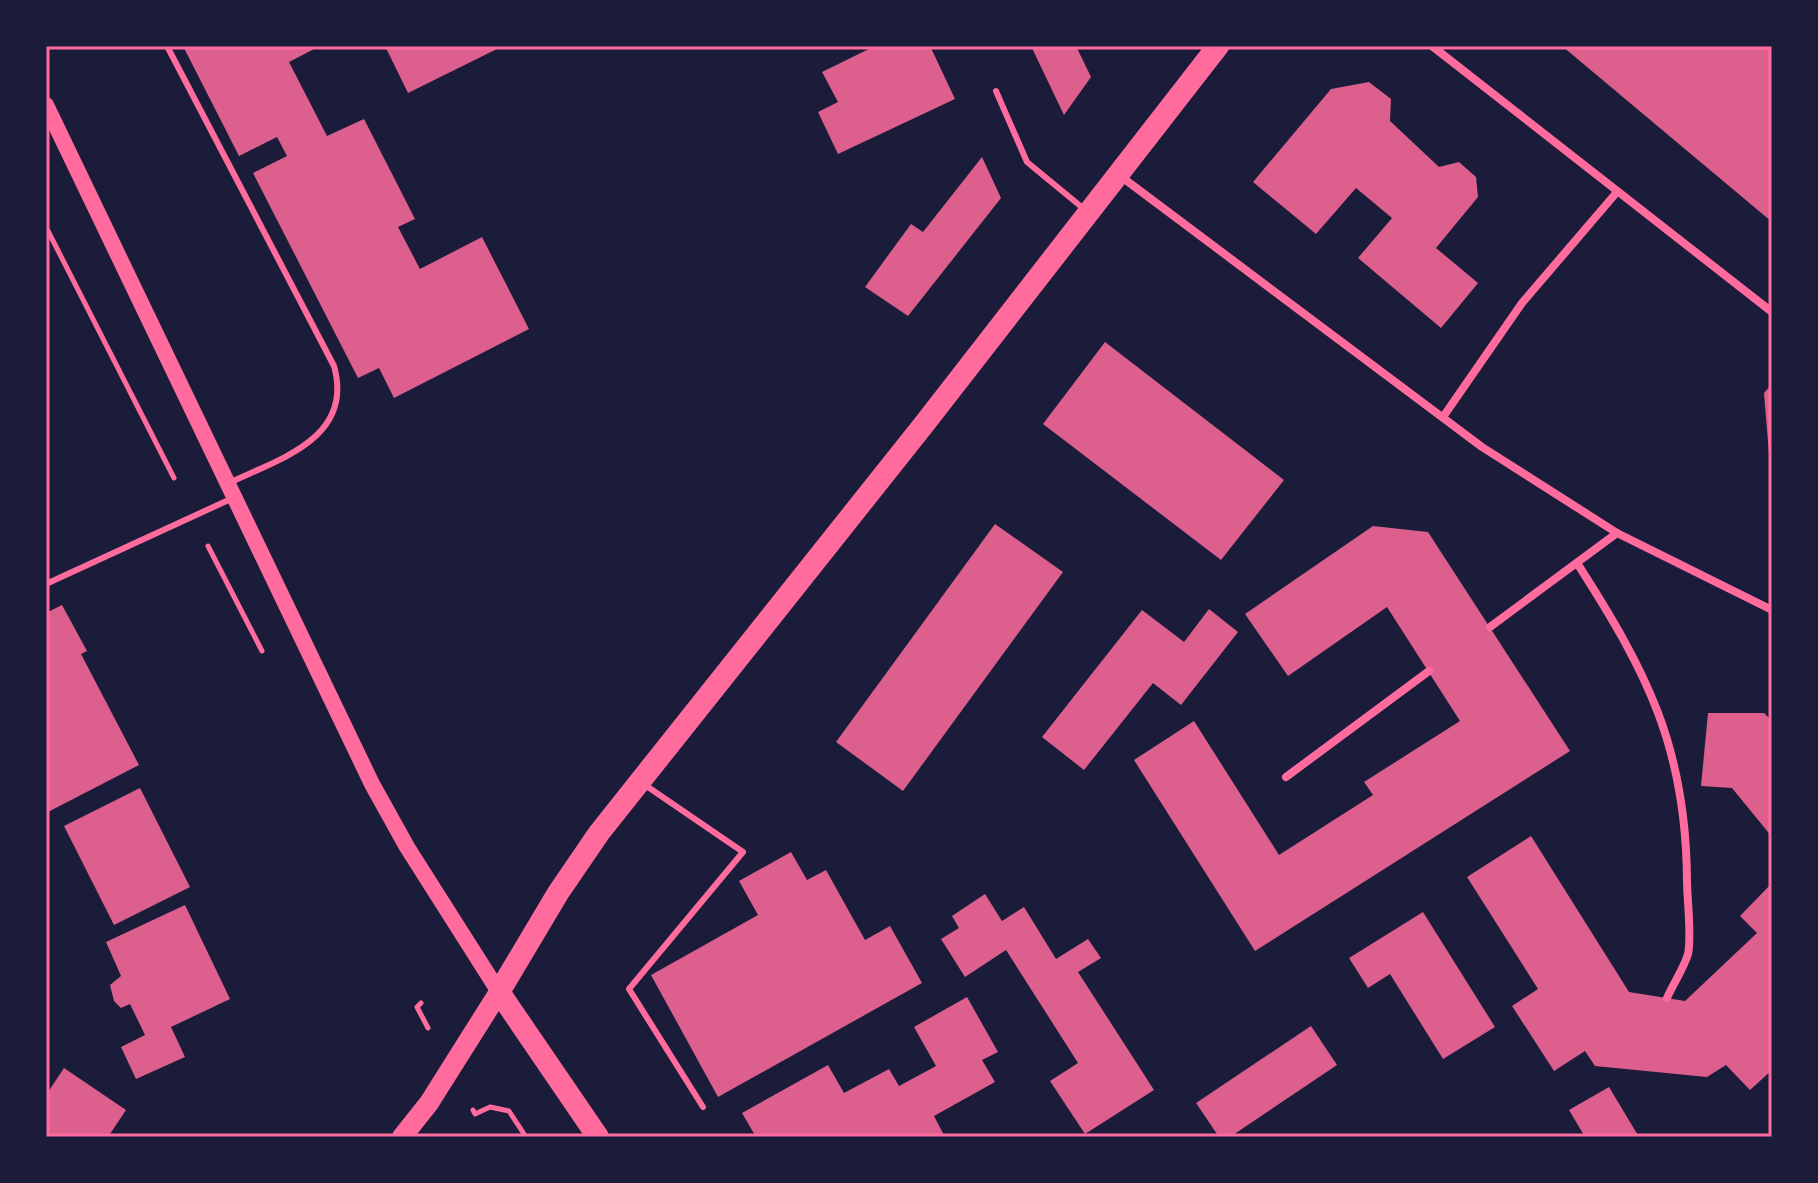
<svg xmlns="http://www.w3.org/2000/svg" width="1818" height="1183" font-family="'Exo 2',sans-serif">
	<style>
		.building { fill: #dd5f8e }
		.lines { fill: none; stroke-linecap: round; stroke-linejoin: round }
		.path { stroke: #ff6b9d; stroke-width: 5 }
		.service { stroke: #ff6b9d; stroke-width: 6 }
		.minor { stroke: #ff6b9d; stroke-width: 8 }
		.secondary { stroke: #ff6b9d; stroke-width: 16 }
		.primary { stroke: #ff6b9d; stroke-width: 20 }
		.trunk { stroke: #ff6b9d; stroke-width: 22 }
		.neatline { fill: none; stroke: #ff6b9d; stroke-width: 3 }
	</style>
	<rect width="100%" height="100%" fill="#1b1b3a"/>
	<g class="building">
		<path d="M 183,46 L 320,46 L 289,62 L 327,136 L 364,119 L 415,219 L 398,227 L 420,269 L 482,237 L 529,329 L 394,398 L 379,368 L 358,378 L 253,173 L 287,156 L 277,137 L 239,156 Z"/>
		<path d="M 385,46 L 503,46 L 408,93 Z"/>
		<path d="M 875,46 L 930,46 L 955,99 L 838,154 L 818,112 L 838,102 L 822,72 Z"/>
		<path d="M 1031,46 L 1076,46 L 1091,77 L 1064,115 Z"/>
		<path d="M 1562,46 L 1772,46 L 1772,222 Z"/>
		<path d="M 1369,82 L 1391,99 L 1390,121 L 1439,167 L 1459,162 L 1476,177 L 1478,197 L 1436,248 L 1478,283 L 1441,328 L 1358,258 L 1392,218 L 1356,188 L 1316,234 L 1253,182 L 1331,89 Z"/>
		<path d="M 982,157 L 1001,198 L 908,316 L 865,287 L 911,224 L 923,232 Z"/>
		<path d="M 1105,342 L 1284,480 L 1221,560 L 1043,424 Z"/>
		<path d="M 1772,384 L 1772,466 L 1770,466 L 1764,393 Z"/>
		<path d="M 995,524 L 1063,572 L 903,791 L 836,742 Z"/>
		<path d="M 1373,526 L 1428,532 L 1570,751 L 1255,951 L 1134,760 L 1194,721 L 1279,855 L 1373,795 L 1364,782 L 1460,721 L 1387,607 L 1288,676 L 1245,614 Z"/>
		<path d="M 62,605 L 87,651 L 81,654 L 139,765 L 46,813 L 46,613 Z"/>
		<path d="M 1209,609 L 1238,632 L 1181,705 L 1153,683 L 1084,770 L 1042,737 L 1142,610 L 1184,642 Z"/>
		<path d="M 1708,713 L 1764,713 L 1772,721 L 1772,837 L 1732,788 L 1701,786 Z"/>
		<path d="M 140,788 L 190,887 L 114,925 L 64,826 Z"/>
		<path d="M 1531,836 L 1629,992 L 1685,1001 L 1757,933 L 1740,916 L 1772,883 L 1772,1070 L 1750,1090 L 1726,1065 L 1707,1077 L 1595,1066 L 1585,1051 L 1554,1071 L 1512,1006 L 1538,989 L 1467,877 Z"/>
		<path d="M 791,852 L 807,880 L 826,870 L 865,940 L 890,926 L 922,983 L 718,1097 L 651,975 L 758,915 L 739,881 Z"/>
		<path d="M 985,894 L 1002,921 L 1024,907 L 1056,959 L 1088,939 L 1101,958 L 1078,972 L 1154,1090 L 1085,1134 L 1050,1081 L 1078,1063 L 1006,950 L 965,977 L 941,939 L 959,928 L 952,916 Z"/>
		<path d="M 185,905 L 230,999 L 171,1027 L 185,1057 L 136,1079 L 121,1047 L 145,1035 L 130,1004 L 121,1008 L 114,1001 L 110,985 L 121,976 L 106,942 Z"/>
		<path d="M 1423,912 L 1495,1027 L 1443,1059 L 1390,974 L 1368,988 L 1349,958 Z"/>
		<path d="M 967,997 L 998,1052 L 982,1060 L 995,1082 L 934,1116 L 945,1137 L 756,1137 L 742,1113 L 828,1065 L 844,1093 L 889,1069 L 899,1086 L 936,1066 L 914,1027 Z"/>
		<path d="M 1311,1026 L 1337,1065 L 1230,1137 L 1219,1137 L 1196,1103 Z"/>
		<path d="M 64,1068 L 126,1110 L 108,1137 L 46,1137 L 46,1095 Z"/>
		<path d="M 1609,1087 L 1639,1137 L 1585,1137 L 1569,1110 Z"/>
	</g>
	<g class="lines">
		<g class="path">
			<path d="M 46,227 L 174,478"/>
			<path d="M 208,546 L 262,651"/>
			<path d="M 421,1003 L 417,1007 L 428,1028"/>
			<path d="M 473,1110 L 475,1114 L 490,1107 L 509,1111 L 526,1137"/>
		</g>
		<g class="service">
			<path d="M 167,46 L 334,366 C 354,437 282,458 231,482"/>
			<path d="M 996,91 L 1027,162 L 1084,209"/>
			<path d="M 46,584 L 233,498"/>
			<path d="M 645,785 L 743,852 L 629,989 L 703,1107"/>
		</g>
		<g class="minor">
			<path d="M 1432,46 L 1772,312"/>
			<path d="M 1119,175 L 1482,447 L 1617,533 L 1772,610"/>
			<path d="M 1443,417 L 1522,303 L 1617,192"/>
			<path d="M 1577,563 C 1647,672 1686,747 1687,880 C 1687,900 1692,936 1688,954 C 1684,968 1673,984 1667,998"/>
			<path d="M 1490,627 L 1617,533"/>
			<path d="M 1286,777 L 1429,671"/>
		</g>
		<path class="secondary" d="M 46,105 L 372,784 L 407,847 L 499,992"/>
		<path class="primary" d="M 402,1137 L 429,1103 L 499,992"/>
		<path class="trunk" d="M 598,1137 L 499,992 L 558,893 L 599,833 L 925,423 L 1218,46"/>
	</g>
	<rect width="1818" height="1183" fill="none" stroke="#1b1b3a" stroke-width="96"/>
	<rect x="48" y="48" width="1722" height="1087" class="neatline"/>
</svg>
